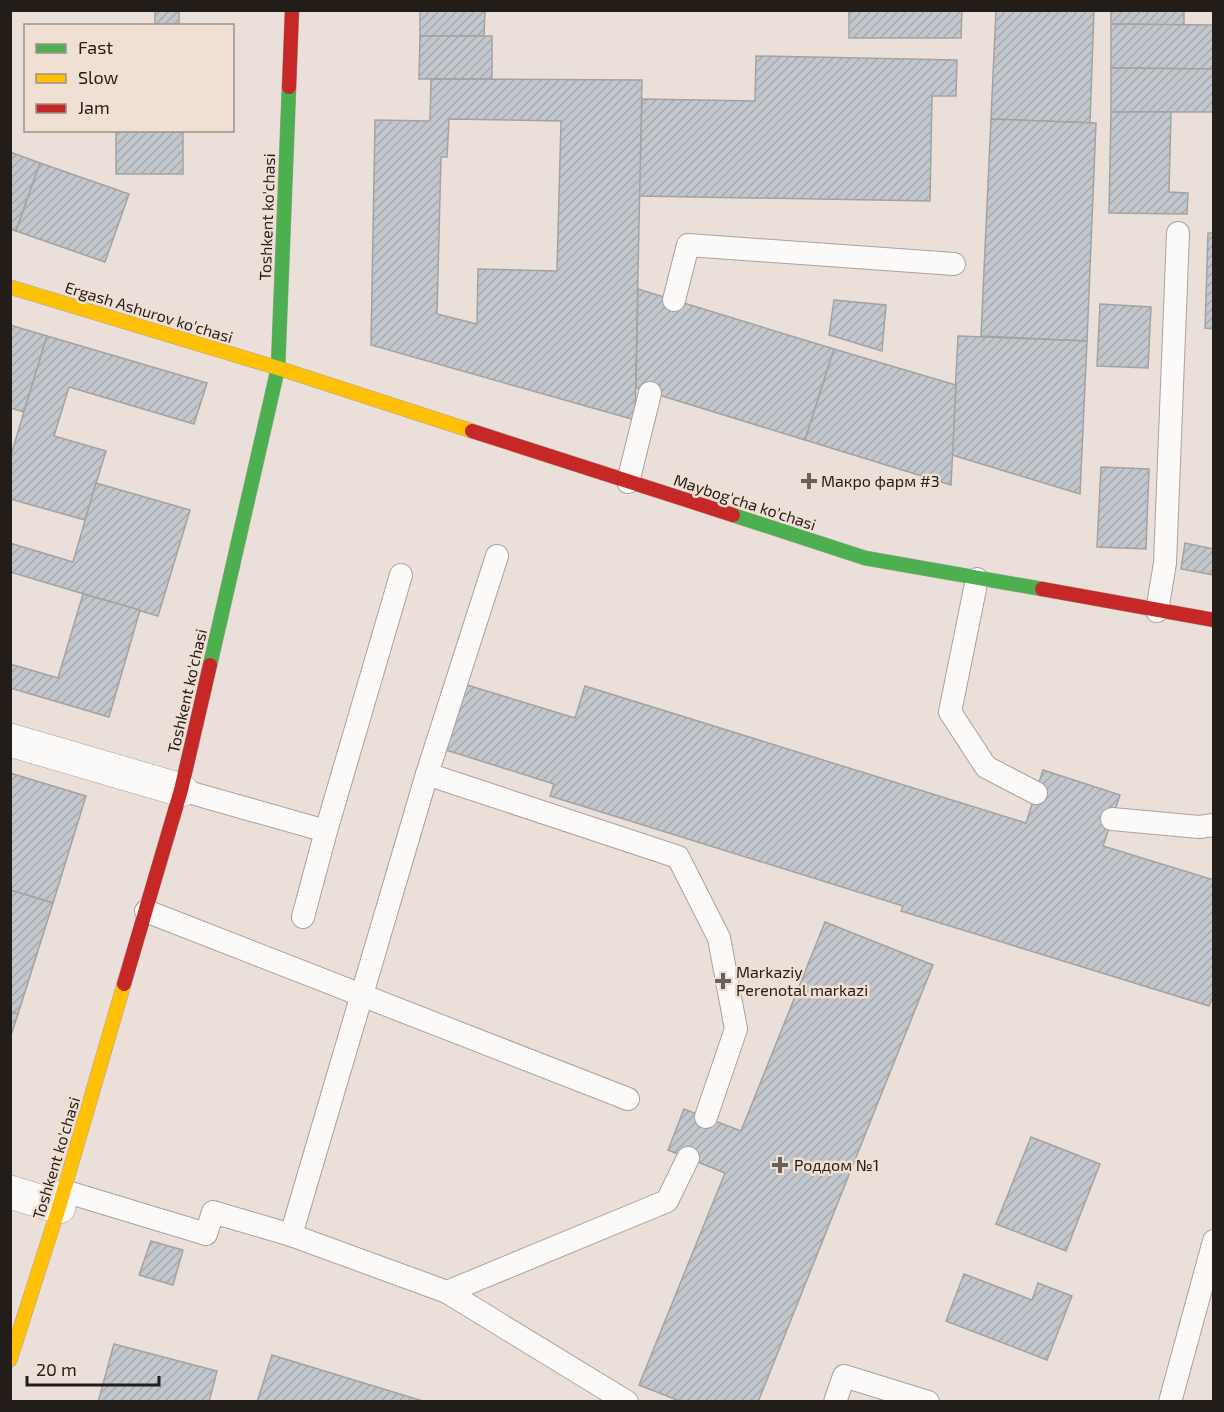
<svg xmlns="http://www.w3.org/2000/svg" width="1224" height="1412" font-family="'Exo 2',sans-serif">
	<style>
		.building { fill: url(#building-hatch); stroke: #a4a2a1; stroke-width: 1.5; fill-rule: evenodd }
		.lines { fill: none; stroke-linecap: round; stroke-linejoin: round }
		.lane-casing { stroke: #aaa29d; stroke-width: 24 }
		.street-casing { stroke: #aaa29d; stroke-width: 34 }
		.fast-casing { stroke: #aaa29d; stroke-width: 15 }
		.slow-casing { stroke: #aaa29d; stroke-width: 15 }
		.jam-casing { stroke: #aaa29d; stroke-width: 15 }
		.lane { stroke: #fcfaf9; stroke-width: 22 }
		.street { stroke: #fcfaf9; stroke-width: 33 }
		.fast { stroke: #4caf50; stroke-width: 14 }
		.slow { stroke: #ffc107; stroke-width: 14 }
		.jam { stroke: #c62828; stroke-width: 14 }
		.poi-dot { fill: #69615c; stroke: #f0dfd3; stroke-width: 2 }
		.labels { text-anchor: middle; stroke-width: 5; stroke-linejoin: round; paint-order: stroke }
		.street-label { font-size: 16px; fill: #231d19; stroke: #f0dfd3 }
		.poi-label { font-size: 16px; fill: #231d19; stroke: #f0dfd3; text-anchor: start }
	</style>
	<defs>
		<pattern id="building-hatch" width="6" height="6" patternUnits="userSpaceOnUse" patternTransform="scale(1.5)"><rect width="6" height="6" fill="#c2c7cd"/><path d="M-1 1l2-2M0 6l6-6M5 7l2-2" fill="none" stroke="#a6aaaf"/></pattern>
	</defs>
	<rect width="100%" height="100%" fill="#eae0d9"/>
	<g class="building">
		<rect x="155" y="10" width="24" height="16"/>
		<path d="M 420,10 L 485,10 L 484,36 L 420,36 Z"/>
		<path d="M 849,10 L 962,10 L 961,38 L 849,38 Z"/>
		<path d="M 996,10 L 1094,10 L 1090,123 L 991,119 Z"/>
		<path d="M 1111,10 L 1184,10 L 1184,25 L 1111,24 Z"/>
		<path d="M 1111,24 L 1214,25 L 1214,69 L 1111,68 Z"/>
		<path d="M 420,36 L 492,36 L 492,79 L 419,79 Z"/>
		<path d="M 756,56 L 957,60 L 956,96 L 932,96 L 930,201 L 639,196 L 642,99 L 755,101 Z"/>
		<path d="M 1111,68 L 1214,69 L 1214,112 L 1111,112 Z"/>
		<path d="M 431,79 L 642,80 L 635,420 L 371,345 L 375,120 L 430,121 ZM 449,119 L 561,121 L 557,271 L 478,269 L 477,324 L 437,314 L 441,157 L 447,157 Z"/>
		<path d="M 1111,112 L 1171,112 L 1169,192 L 1188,193 L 1187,214 L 1109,213 Z"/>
		<path d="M 991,119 L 1096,123 L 1087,341 L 981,336 Z"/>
		<rect x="116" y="130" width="67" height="44"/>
		<path d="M 10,152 L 40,163 L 16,231 L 10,229 Z"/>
		<path d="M 40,163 L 129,194 L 105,262 L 16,231 Z"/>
		<path d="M 1208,233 L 1214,233 L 1214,329 L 1205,328 Z"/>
		<path d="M 638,289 L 834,349 L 805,440 L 636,388 Z"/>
		<path d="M 834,300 L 886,305 L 882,351 L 829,335 Z"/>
		<path d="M 1100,304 L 1151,307 L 1148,368 L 1097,366 Z"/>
		<path d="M 10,325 L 47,336 L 24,412 L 10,408 Z"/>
		<path d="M 47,336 L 207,383 L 194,424 L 69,387 L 54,436 L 106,451 L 85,520 L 10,499 L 10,458 Z"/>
		<path d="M 958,336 L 1087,341 L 1080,494 L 952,455 Z"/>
		<path d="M 834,349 L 956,385 L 951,485 L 805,440 Z"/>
		<path d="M 1101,467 L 1149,469 L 1146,549 L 1097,547 Z"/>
		<path d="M 96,483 L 190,510 L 158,616 L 10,572 L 10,543 L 73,562 Z"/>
		<path d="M 1185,543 L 1214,549 L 1214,575 L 1181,569 Z"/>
		<path d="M 83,594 L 140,610 L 109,717 L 10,688 L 10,664 L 58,678 Z"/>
		<path d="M 467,685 L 575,718 L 585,686 L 1026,823 L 1043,770 L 1120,795 L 1103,846 L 1214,880 L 1214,993 L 1209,1006 L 901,911 L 903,906 L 550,796 L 554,784 L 446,750 Z"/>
		<path d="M 10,773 L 86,796 L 53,903 L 10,890 Z"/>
		<path d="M 10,890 L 53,903 L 18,1014 L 10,1012 Z"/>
		<path d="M 825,922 L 933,965 L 758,1402 L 682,1402 L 639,1385 L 725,1173 L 668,1150 L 684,1109 L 741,1131 Z"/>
		<path d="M 10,1012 L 18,1014 L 10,1038 Z"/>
		<path d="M 1031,1137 L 1100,1164 L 1066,1251 L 996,1224 Z"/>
		<path d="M 151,1241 L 183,1250 L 173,1285 L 139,1275 Z"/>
		<path d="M 964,1274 L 1032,1300 L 1038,1283 L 1072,1296 L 1047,1360 L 946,1321 Z"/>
		<path d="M 114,1344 L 217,1371 L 209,1402 L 98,1402 Z"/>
		<path d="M 272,1355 L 426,1402 L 257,1402 Z"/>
	</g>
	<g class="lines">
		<g class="lane-casing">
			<g id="lane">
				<path d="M 674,300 L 688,245 L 954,264"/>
				<path d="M 628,482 L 650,393"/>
				<path d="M 977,579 L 950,712 L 986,767 L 1036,793"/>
				<path d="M 1157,611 L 1165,563 L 1178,233"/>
				<path d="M 427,774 L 497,556"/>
				<path d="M 181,790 L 326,831 L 401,575"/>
				<path d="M 1112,819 L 1199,827 L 1214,825"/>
				<path d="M 146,911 L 628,1099"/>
				<path d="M 303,917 L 326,831"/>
				<path d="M 64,1191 L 206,1234 L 213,1212 L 291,1235 L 447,1292 L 627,1402"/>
				<path d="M 291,1235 L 427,774 L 678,857 L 719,938 L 736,1029 L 706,1117"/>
				<path d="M 447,1292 L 667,1201 L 688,1158"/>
				<path d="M 835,1402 L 844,1376 L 928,1402"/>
				<path d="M 1170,1402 L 1214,1241"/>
			</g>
		</g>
		<g class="street-casing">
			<g id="street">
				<path d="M 10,740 L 181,790"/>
				<path d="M 10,1192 L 59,1207"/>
			</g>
		</g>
		<g class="fast-casing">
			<g id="fast">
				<path d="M 733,515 L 865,558 L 1042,589"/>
				<path d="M 210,665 L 278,368 L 289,87"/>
			</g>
		</g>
		<g class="slow-casing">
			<g id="slow">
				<path d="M 10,287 L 278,368 L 472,431"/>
				<path d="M 10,1360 L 59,1207 L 124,984"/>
			</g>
		</g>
		<g class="jam-casing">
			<g id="jam">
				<path d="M 289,87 L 292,10"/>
				<path d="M 472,431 L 733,515"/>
				<path d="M 1042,589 L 1214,620"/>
				<path d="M 124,984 L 181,790 L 210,665"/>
			</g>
		</g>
		<use href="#lane" class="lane"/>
		<use href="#street" class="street"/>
		<use href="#fast" class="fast"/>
		<use href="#slow" class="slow"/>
		<use href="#jam" class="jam"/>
	</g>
	<g class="poi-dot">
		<path d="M806 472h6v6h6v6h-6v6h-6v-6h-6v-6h6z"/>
		<path d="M720 972h6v6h6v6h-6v6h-6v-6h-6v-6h6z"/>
		<path d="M777 1156h6v6h6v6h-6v6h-6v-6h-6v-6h6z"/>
	</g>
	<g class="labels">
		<g class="street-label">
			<text transform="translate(267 217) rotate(-88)" y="6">Toshkent ko'chasi</text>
			<text transform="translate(149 312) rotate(17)" y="6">Ergash Ashurov ko'chasi</text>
			<text transform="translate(745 502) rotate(18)" y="6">Maybog'cha ko'chasi</text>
			<text transform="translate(187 691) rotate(-77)" y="6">Toshkent ko'chasi</text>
			<text transform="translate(56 1158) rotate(-73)" y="6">Toshkent ko'chasi</text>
		</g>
		<g class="poi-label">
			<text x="821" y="487">Макро фарм #3</text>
			<text x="736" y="978">Markaziy<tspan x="736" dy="18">Perenotal markazi</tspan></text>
			<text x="794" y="1171">Роддом №1</text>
		</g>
	</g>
	<rect width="1224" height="1412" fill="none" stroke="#231d19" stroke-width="24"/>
	<rect x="24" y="24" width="210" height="108" fill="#f0dfd3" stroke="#9e9189" stroke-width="1.5"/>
	<rect x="36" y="44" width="30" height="9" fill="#4caf50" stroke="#9e9189" stroke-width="1.5"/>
	<text x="78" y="54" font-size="18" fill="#231d19">Fast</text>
	<rect x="36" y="74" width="30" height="9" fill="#ffc107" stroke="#9e9189" stroke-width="1.5"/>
	<text x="78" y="84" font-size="18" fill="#231d19">Slow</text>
	<rect x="36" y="104" width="30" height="9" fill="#c62828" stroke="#9e9189" stroke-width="1.5"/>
	<text x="78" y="114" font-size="18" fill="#231d19">Jam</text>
	<path d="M27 1376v9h132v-9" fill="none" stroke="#231d19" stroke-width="3"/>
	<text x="36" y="1376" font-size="18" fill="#231d19" stroke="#f0dfd3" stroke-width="4.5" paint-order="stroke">20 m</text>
</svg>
